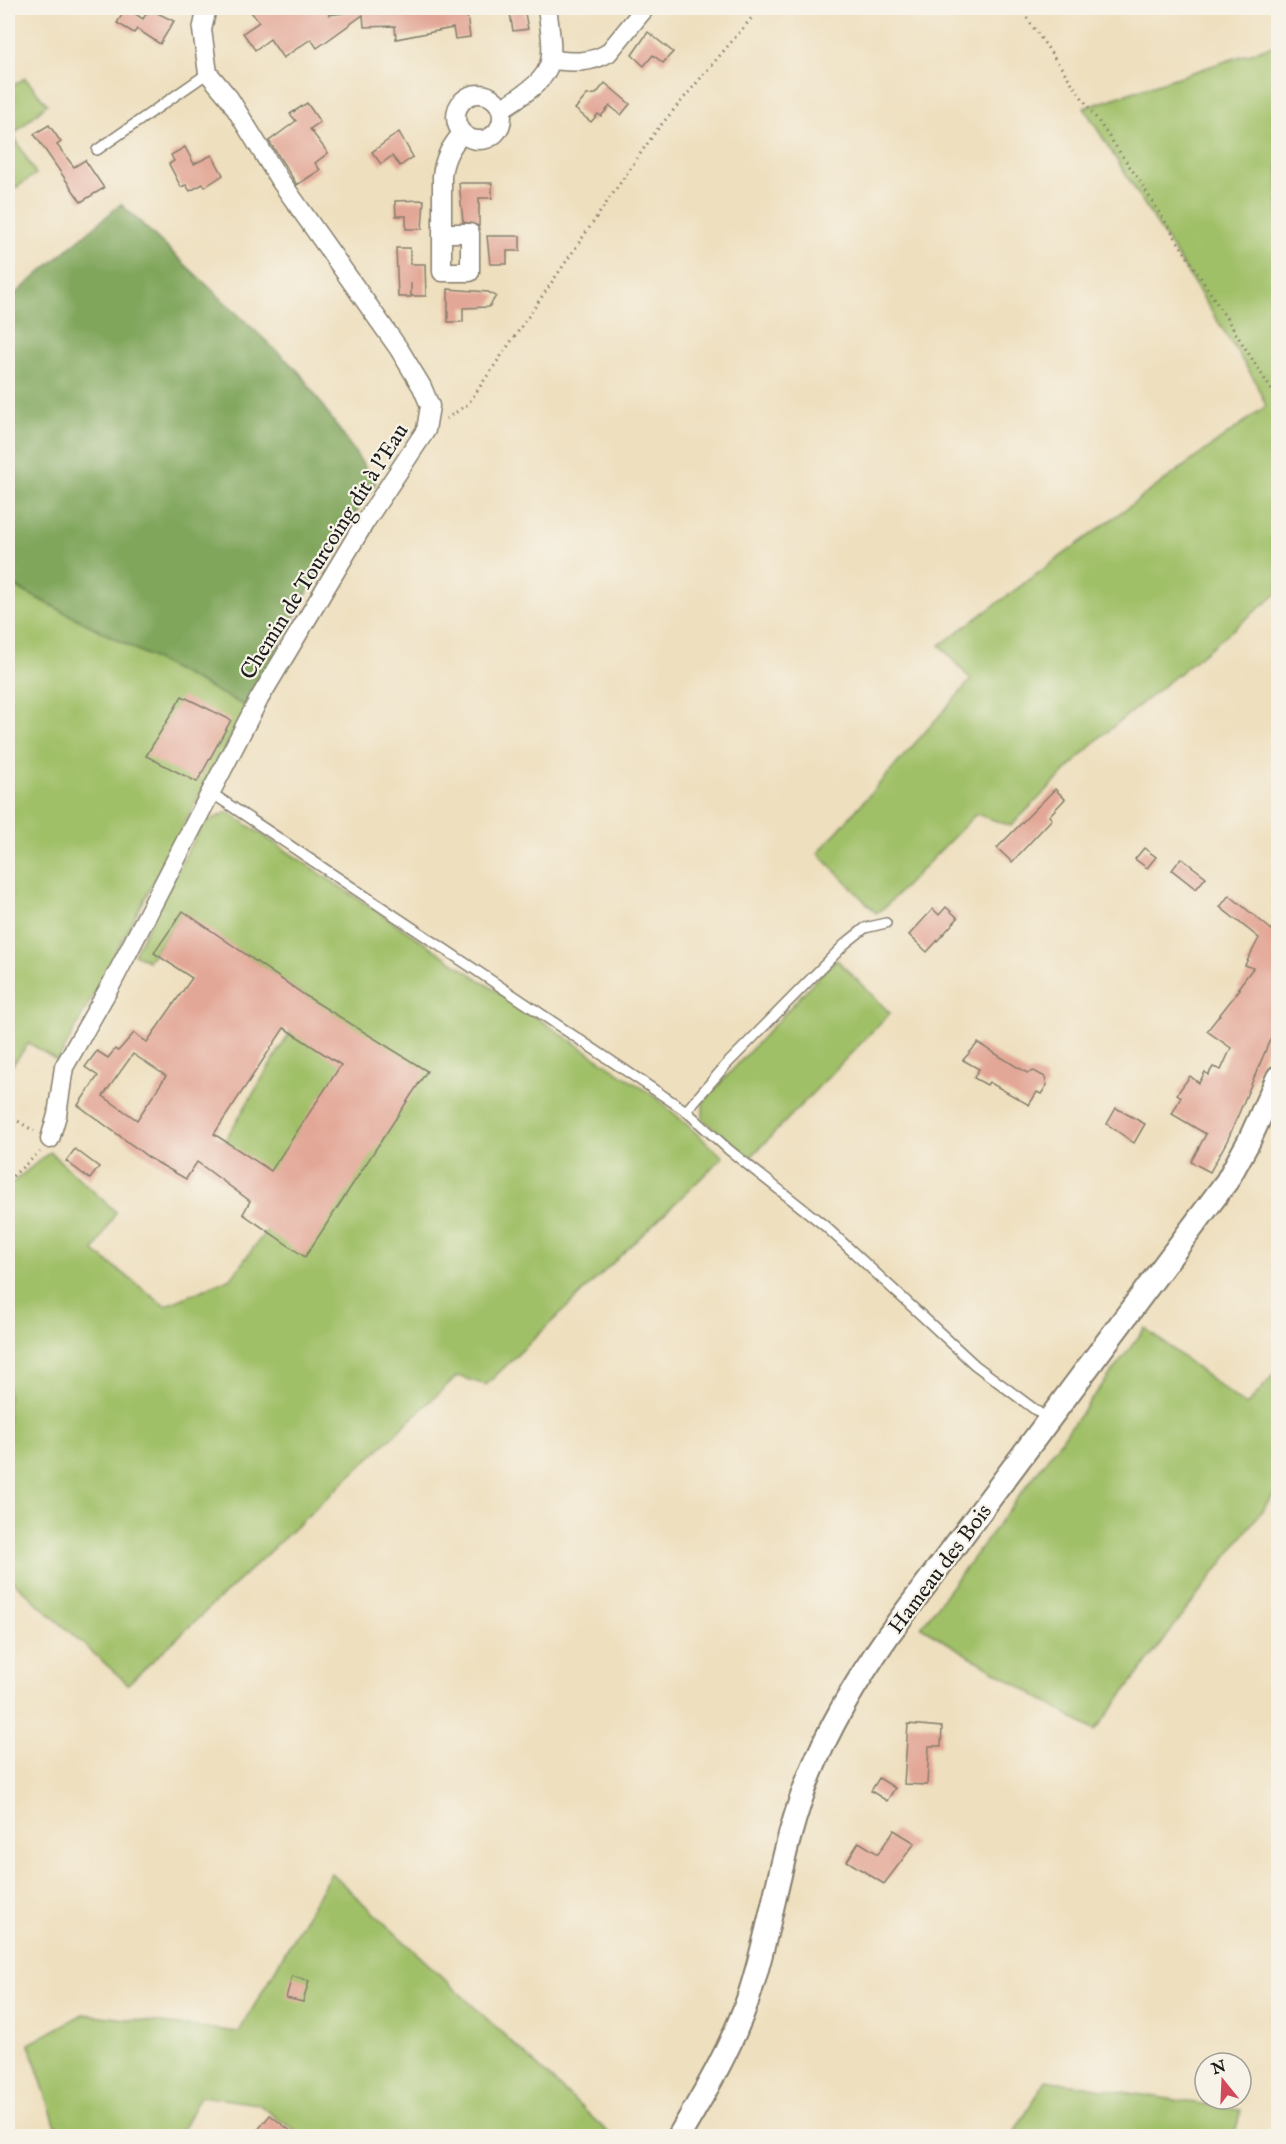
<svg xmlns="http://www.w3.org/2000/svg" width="1286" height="2144" font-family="'IM FELL English',serif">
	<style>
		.green { fill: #a0c068; stroke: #5e6e42; stroke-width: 1.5 }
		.forest { fill: #80a65c; stroke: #4e613c; stroke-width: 1.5 }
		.building { fill: #e3a797; fill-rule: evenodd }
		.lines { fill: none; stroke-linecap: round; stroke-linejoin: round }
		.service-casing { stroke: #857e6d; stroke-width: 12 }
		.minor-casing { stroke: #857e6d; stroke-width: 21 }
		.tertiary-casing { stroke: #857e6d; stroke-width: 26 }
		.path { stroke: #857e6d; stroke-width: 3; stroke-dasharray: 1.5 4.5; stroke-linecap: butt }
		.service { stroke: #fff; stroke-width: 9 }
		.minor { stroke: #fff; stroke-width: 18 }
		.tertiary { stroke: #fff; stroke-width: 22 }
		.labels { text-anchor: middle; stroke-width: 4.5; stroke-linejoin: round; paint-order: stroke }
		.street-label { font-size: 22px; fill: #1c1c1c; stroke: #f7f3e8 }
	</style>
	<rect width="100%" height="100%" fill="#f7f3e8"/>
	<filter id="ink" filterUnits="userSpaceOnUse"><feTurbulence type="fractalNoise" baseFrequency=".0167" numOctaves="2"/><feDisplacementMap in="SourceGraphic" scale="12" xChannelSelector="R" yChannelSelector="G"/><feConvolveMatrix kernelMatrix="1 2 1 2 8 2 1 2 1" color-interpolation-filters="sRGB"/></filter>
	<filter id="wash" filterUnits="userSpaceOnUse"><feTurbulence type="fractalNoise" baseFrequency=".008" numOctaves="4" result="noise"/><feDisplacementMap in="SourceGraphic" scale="24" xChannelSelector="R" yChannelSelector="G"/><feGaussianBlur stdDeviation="1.35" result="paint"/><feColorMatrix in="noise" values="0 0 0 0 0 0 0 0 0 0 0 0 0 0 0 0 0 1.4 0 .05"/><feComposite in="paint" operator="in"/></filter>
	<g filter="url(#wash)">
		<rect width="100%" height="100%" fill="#eedfbe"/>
		<g class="green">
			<path d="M 1278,44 L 1278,593 L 1098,739 L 1011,826 L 976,814 L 886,906 L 876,913 L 818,853 L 971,680 L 940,645 L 1266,406 L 1254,379 L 1084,108 Z"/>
			<path d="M 25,78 L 47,104 L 13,135 L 36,174 L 8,193 L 8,89 Z"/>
			<path d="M 8,583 L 247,707 L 58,1061 L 29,1043 L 8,1071 Z"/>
			<path d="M 228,812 L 657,1098 L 723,1157 L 486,1385 L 457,1376 L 128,1684 L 8,1577 L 8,1186 L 50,1152 L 116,1212 L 94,1251 L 165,1306 L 231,1278 L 278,1215 L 212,1162 L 310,999 L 183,912 L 148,961 L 134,954 L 202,824 Z"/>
			<path d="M 837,960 L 890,1013 L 750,1158 L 703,1119 L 703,1102 L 829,965 Z"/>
			<path d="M 1145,1328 L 1246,1406 L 1278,1370 L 1278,1489 L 1095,1731 L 921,1627 Z"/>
			<path d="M 331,1873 L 612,2136 L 297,2136 L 299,2134 L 258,2104 L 200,2096 L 179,2136 L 59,2136 L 29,2044 L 83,2014 L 239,2032 Z"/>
			<path d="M 1046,2080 L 1241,2110 L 1234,2136 L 1012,2136 Z"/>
		</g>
		<path class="forest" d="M 121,204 L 300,373 L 376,483 L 327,555 L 247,707 L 8,583 L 8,300 Z"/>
		<g id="blocks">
			<g class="building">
				<path d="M 126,8 L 143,19 L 149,9 L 174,21 L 160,44 L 137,29 L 134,33 L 117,23 Z"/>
				<path d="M 248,8 L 338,8 L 328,15 L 387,8 L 407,8 L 407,10 L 466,8 L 470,37 L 455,39 L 453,28 L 396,39 L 395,26 L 364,27 L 363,15 L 317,48 L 311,39 L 283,58 L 270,39 L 255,50 L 243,33 L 259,22 Z"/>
				<path d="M 509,8 L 524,8 L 528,29 L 513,31 Z"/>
				<path d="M 648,32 L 673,52 L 663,63 L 653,55 L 644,66 L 632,55 Z"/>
				<path d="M 605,83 L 630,104 L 621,115 L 610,106 L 601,116 L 598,114 L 591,122 L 575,109 L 587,95 L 596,94 Z"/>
				<path d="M 307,103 L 320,122 L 310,129 L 328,153 L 315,163 L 320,170 L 297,185 L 269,141 L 296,121 L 290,114 Z"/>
				<path d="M 49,125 L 61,142 L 57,145 L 74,167 L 85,160 L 104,188 L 81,202 L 34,134 Z"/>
				<path d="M 399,132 L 413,157 L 400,166 L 392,156 L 381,164 L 372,152 Z"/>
				<path d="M 185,147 L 194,164 L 212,155 L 223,175 L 205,187 L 203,184 L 190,191 L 186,185 L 181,187 L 169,164 L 174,161 L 171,155 Z"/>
				<path d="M 459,183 L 492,183 L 492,198 L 479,198 L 479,226 L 463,222 Z"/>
				<path d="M 424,200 L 422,229 L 406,229 L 406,216 L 396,216 L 395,201 Z"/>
				<path d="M 487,236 L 520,236 L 520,251 L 507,251 L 507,264 L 490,264 Z"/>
				<path d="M 396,248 L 410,248 L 410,264 L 425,264 L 426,296 L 411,296 L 411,283 L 411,297 L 398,297 Z"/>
				<path d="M 448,289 L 488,292 L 496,296 L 489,307 L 463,308 L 463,322 L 448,322 Z"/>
				<path d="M 182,696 L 231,720 L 197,782 L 146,756 Z"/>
				<path d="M 1055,789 L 1065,799 L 1049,816 L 1052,819 L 1012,862 L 997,848 Z"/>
				<path d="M 1144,848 L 1156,857 L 1147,868 L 1135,859 Z"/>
				<path d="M 1181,858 L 1206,877 L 1196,889 L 1172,870 Z"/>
				<path d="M 1229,895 L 1278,935 L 1278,1021 L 1228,1139 L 1210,1172 L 1191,1162 L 1206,1134 L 1172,1114 L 1181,1097 L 1177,1094 L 1190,1076 L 1199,1083 L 1205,1072 L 1208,1075 L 1213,1067 L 1221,1070 L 1231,1048 L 1207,1031 L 1240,989 L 1238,988 L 1253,968 L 1245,965 L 1259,938 L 1220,907 Z"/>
				<path d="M 946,907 L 958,918 L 927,952 L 909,935 L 933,909 L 939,915 Z"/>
				<path d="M 183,911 L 306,996 L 427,1071 L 305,1257 L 243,1214 L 250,1201 L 197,1162 L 186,1179 L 151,1159 L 78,1105 L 98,1076 L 85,1067 L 97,1051 L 108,1058 L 115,1049 L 118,1051 L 134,1033 L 147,1042 L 192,978 L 154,953 ZM 284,1028 L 341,1065 L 271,1171 L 214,1134 ZM 133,1054 L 166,1076 L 137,1120 L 103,1096 Z"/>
				<path d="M 978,1043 L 1027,1073 L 1034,1071 L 1045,1077 L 1047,1085 L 1041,1094 L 1037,1092 L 1029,1105 L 989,1082 L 987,1085 L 974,1078 L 979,1069 L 963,1060 Z"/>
				<path d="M 1116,1108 L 1145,1124 L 1134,1143 L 1107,1124 Z"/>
				<path d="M 75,1149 L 99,1167 L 90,1179 L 66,1161 Z"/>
				<path d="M 908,1724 L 942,1727 L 941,1746 L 929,1746 L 927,1785 L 904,1784 Z"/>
				<path d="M 879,1778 L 895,1788 L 887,1801 L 871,1791 Z"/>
				<path d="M 894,1830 L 915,1843 L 884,1884 L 847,1861 L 859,1842 L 878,1854 Z"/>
				<path d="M 292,1976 L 309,1981 L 303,2002 L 286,1998 Z"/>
				<path d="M 270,2115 L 297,2136 L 253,2136 Z"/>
			</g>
		</g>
	</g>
	<g filter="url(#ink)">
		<use href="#blocks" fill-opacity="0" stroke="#857e6d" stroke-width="1.5"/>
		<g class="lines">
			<g class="service-casing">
				<g id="service">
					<path d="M 97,150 L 208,73"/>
					<path d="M 210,792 L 686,1111 L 729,1150 L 825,1226 L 975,1365 L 1049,1420"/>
					<path d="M 686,1111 L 726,1065 L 846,943 L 865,928 L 886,923"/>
				</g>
			</g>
			<g class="minor-casing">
				<g id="minor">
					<path d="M 552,60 C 573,62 589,64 608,53 L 645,8"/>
					<circle cx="479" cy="117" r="23"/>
					<path d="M 501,109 C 555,75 556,69 547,8"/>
					<path d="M 443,233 L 470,233 L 470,272 L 442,272 L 442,176 C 444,157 451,147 462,133"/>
					<path d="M 50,1139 L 57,1115 L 64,1067 L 112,983 L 259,699 L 365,522 L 426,430 L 430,406 L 422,387 L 399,349 L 279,179 L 229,98 L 208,73 L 202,30 L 207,8"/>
				</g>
			</g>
			<g class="tertiary-casing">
				<path id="tertiary" d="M 679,2136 C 705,2092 731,2048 748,1999 C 773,1924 781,1845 811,1772 C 831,1723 859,1677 889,1634 L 1227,1181 L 1249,1141 L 1278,1077"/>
			</g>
			<g class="path">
				<path d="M 1020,8 L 1139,180 L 1278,400"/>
				<path d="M 446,419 L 468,404 L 656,131 L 760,8"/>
				<path d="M 8,1115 L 34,1131"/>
				<path d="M 8,1180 L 40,1152"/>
			</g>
			<use href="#service" class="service"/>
			<use href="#minor" class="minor"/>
			<use href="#tertiary" class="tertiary"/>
		</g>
	</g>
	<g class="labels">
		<g class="street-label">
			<text transform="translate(323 551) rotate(-58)" y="8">Chemin de Tourcoing dit à l'Eau</text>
			<text transform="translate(939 1568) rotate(-53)" y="8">Hameau des Bois</text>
		</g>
	</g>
	<rect width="1286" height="2144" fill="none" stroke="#f7f3e8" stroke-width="30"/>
	<g transform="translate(1223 2081) rotate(342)"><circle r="28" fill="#f7f3e8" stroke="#9f9d96" stroke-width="1.5"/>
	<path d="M0-4.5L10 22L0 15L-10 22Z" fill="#d1495b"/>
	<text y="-9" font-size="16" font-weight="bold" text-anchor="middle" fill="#1c1c1c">N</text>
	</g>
</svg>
